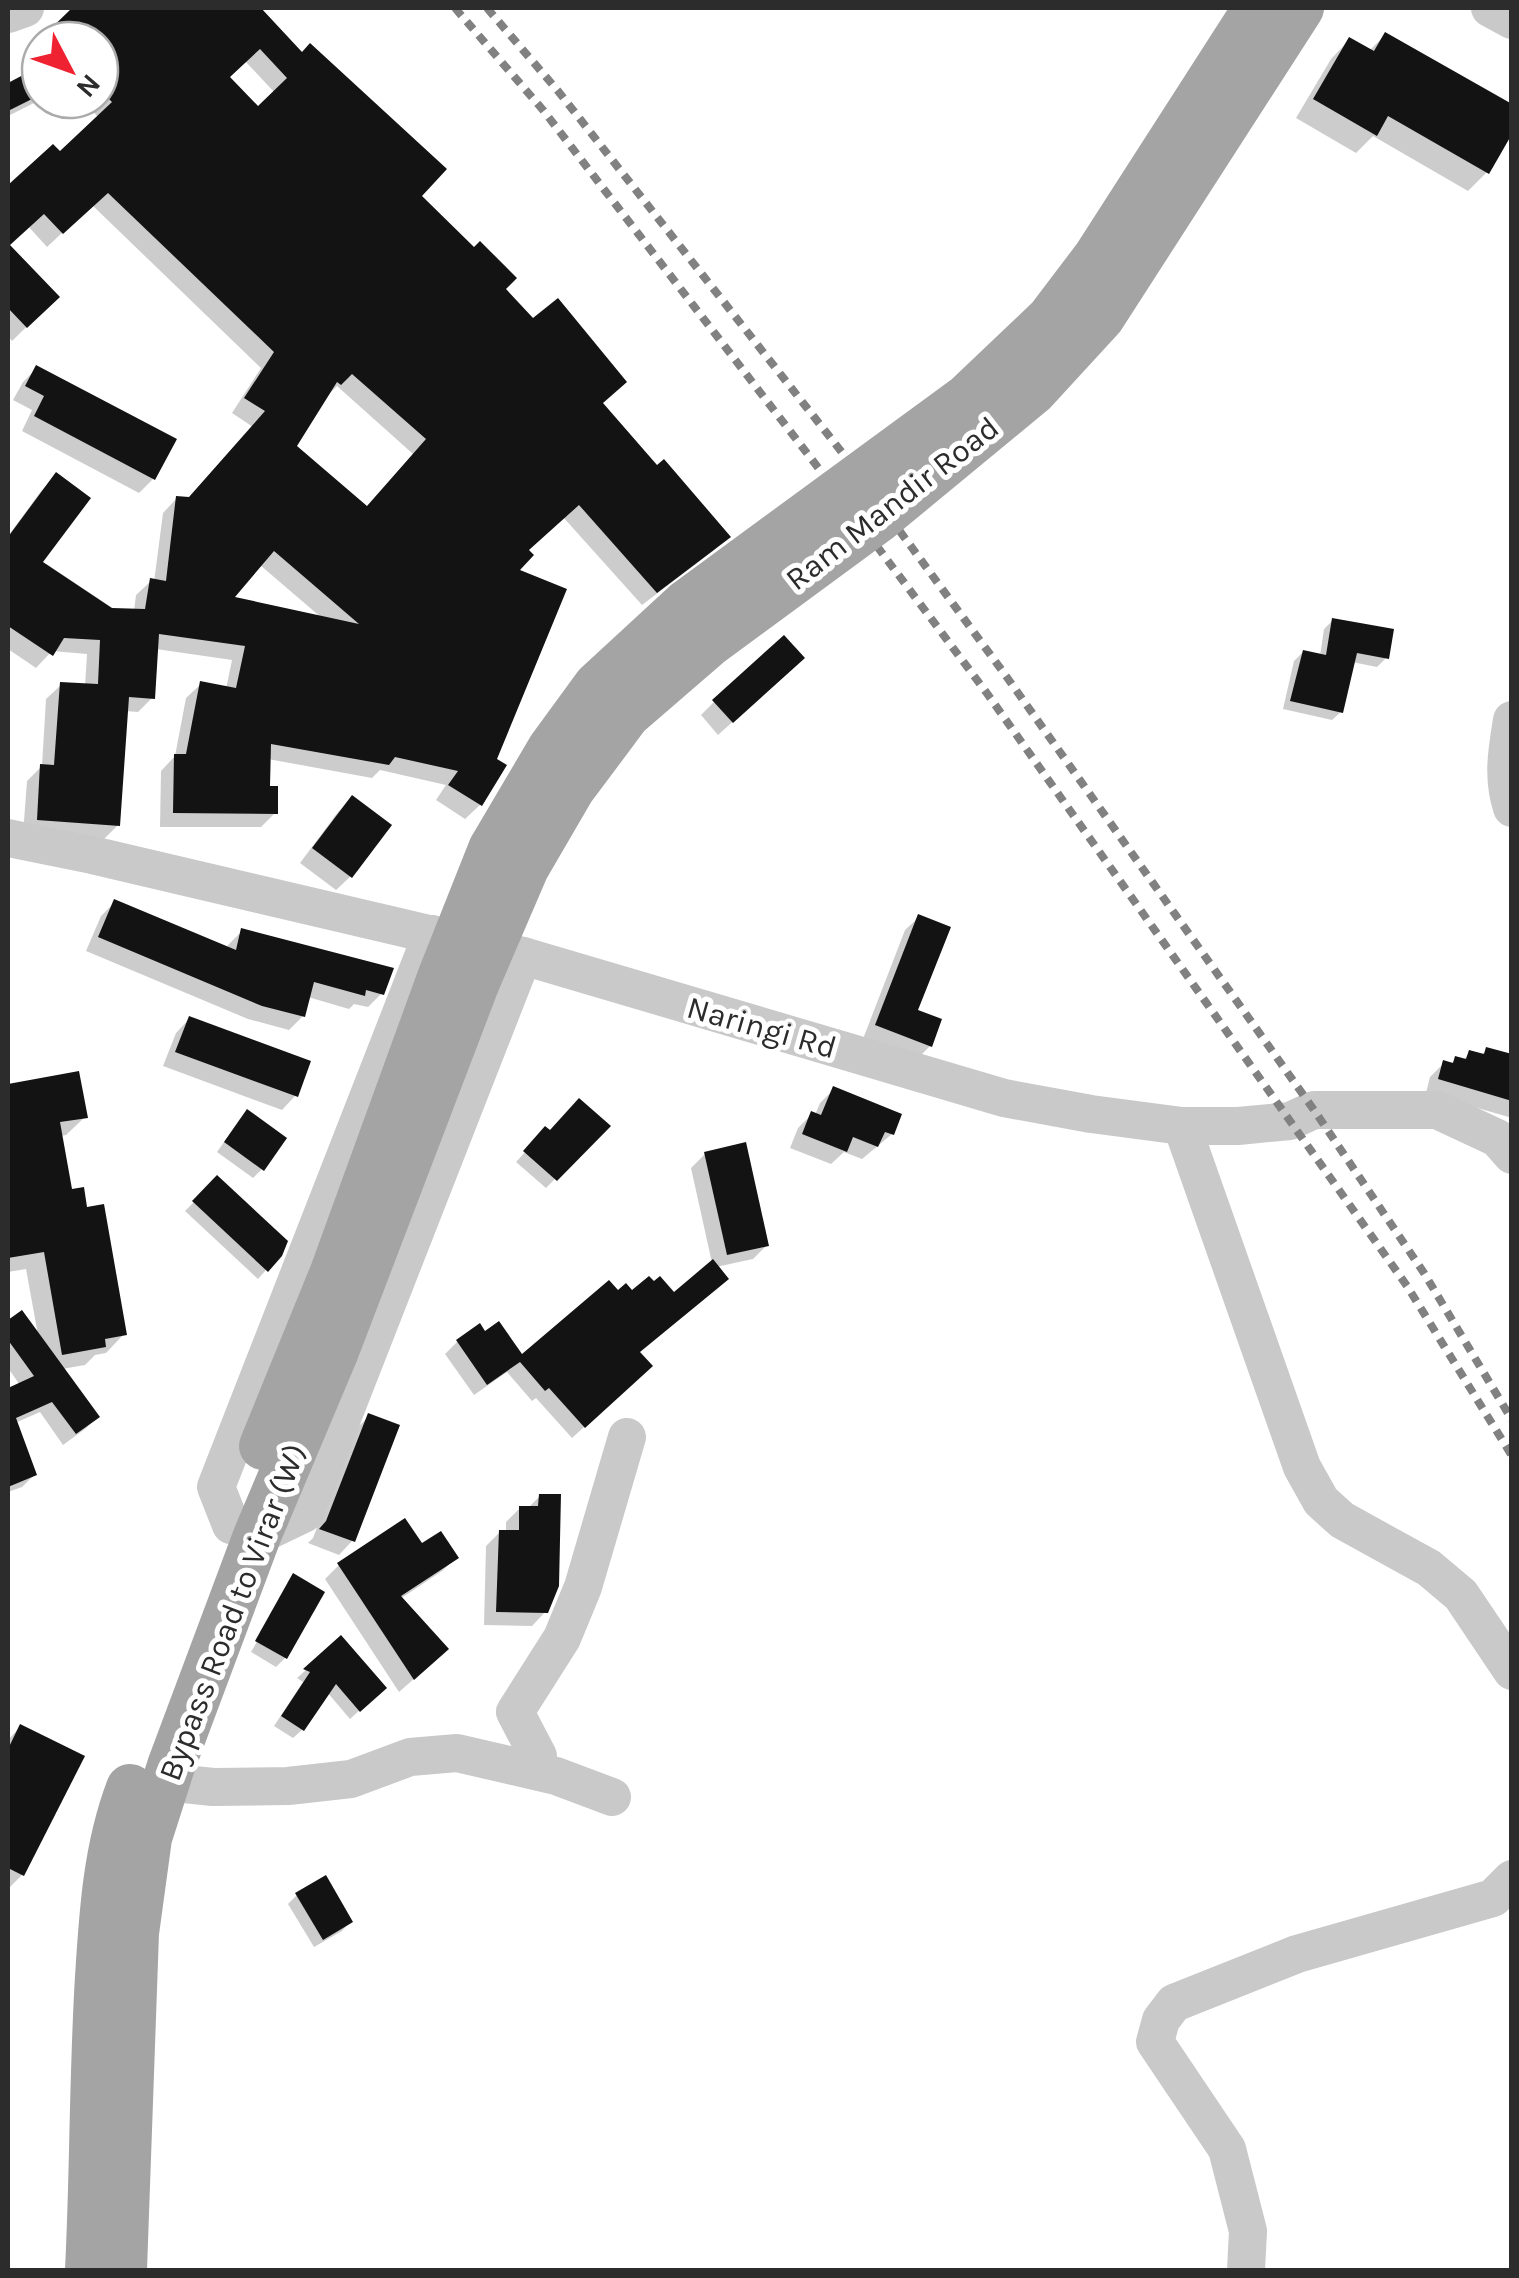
<svg xmlns="http://www.w3.org/2000/svg" width="1519" height="2278" font-family="Karla,sans-serif">
	<style>
		.shadow { fill: #0003; fill-rule: evenodd }
		.building { fill: #131313; fill-rule: evenodd }
		.lines { fill: none; stroke-linecap: round; stroke-linejoin: round }
		.minor { stroke: #c9c9c9; stroke-width: 38 }
		.major { stroke: #a4a4a4; stroke-width: 48 }
		.rail { stroke: #818181; stroke-width: 8; stroke-dasharray: 10 8; stroke-linecap: butt }
		.major-bridge { stroke: #a4a4a4; stroke-width: 48 }
		.labels { text-anchor: middle; stroke-width: 10; stroke-linejoin: round; paint-order: stroke }
		.street-label { font-size: 32px; fill: #2c2c2c; stroke: #fff }
	</style>
	<rect width="100%" height="100%" fill="#fff"/>
	<g class="shadow">
		<path d="M 75,8 L 257,8 L 301,55 L 418,196 L 502,289 L 656,468 L 727,537 L 713,551 L 642,605 L 563,517 L 526,551 L 516,571 L 494,760 L 504,766 L 480,805 L 465,819 L 436,800 L 446,785 L 380,770 L 372,778 L 268,759 L 267,788 L 275,813 L 261,827 L 160,827 L 161,771 L 175,756 L 186,698 L 201,684 L 226,689 L 232,660 L 156,649 L 153,697 L 138,712 L 125,711 L 118,825 L 104,839 L 23,834 L 27,781 L 42,766 L 46,699 L 61,685 L 85,686 L 87,654 L 52,651 L 36,668 L 8,649 L 8,536 L 42,490 L 56,476 L 39,563 L 112,610 L 134,611 L 136,595 L 151,581 L 154,582 L 163,513 L 177,498 L 188,500 L 253,427 L 232,413 L 261,368 L 92,205 L 47,247 L 28,226 L 8,245 L 8,188 L 53,147 L 60,154 L 99,118 L 82,100 L 100,100 L 100,40 L 43,40 ZM 245,61 L 275,93 L 258,109 L 227,77 ZM 337,386 L 413,454 L 366,509 L 293,446 L 325,398 ZM 260,565 L 323,619 L 231,598 Z"/>
		<path d="M 1385,35 L 1487,172 L 1468,191 L 1373,136 L 1356,153 L 1296,118 L 1331,59 L 1349,40 L 1369,51 Z"/>
		<path d="M 40,43 L 40,58 L 32,50 Z"/>
		<path d="M 40,69 L 40,100 L 8,116 L 8,85 Z"/>
		<path d="M 8,246 L 57,297 L 12,341 L 8,336 Z"/>
		<path d="M 37,368 L 153,479 L 139,493 L 22,431 L 32,410 L 13,400 L 23,382 Z"/>
		<path d="M 1333,620 L 1386,658 L 1377,667 L 1352,662 L 1341,712 L 1332,720 L 1283,709 L 1294,661 L 1303,652 L 1320,656 L 1324,629 Z"/>
		<path d="M 788,672 L 718,735 L 701,715 L 714,702 Z"/>
		<path d="M 352,798 L 388,825 L 350,877 L 336,890 L 300,863 L 338,812 Z"/>
		<path d="M 115,902 L 227,949 L 228,945 L 242,931 L 382,993 L 368,1007 L 354,1004 L 349,1009 L 308,997 L 303,1016 L 289,1030 L 248,1019 L 86,951 L 101,916 Z"/>
		<path d="M 919,917 L 915,1011 L 930,1046 L 916,1060 L 863,1039 L 905,930 Z"/>
		<path d="M 189,1019 L 295,1096 L 282,1110 L 163,1066 L 176,1033 Z"/>
		<path d="M 1487,1049 L 1512,1055 L 1512,1118 L 1426,1093 L 1430,1077 L 1444,1063 L 1450,1064 L 1456,1059 L 1462,1061 L 1470,1053 L 1481,1056 Z"/>
		<path d="M 77,1074 L 85,1117 L 66,1135 L 60,1136 L 70,1192 L 124,1334 L 106,1353 L 95,1355 L 85,1365 L 62,1369 L 97,1417 L 85,1429 L 63,1445 L 40,1412 L 15,1423 L 34,1475 L 22,1487 L 8,1492 L 8,1391 L 20,1385 L 8,1368 L 8,1323 L 22,1313 L 38,1335 L 26,1269 L 8,1272 L 8,1087 Z"/>
		<path d="M 834,1089 L 892,1134 L 862,1159 L 844,1152 L 831,1164 L 790,1148 L 798,1128 L 812,1114 L 815,1115 L 820,1103 Z"/>
		<path d="M 239,1121 L 262,1169 L 253,1178 L 217,1152 Z"/>
		<path d="M 607,1126 L 546,1188 L 516,1162 L 546,1129 L 550,1133 Z"/>
		<path d="M 705,1154 L 767,1245 L 753,1259 L 716,1267 L 638,1353 L 638,1378 L 572,1438 L 536,1398 L 532,1401 L 507,1372 L 474,1395 L 445,1354 L 457,1342 L 479,1327 L 485,1335 L 522,1358 L 617,1293 L 673,1295 L 712,1263 L 691,1168 Z"/>
		<path d="M 217,1179 L 266,1270 L 258,1279 L 185,1211 Z"/>
		<path d="M 369,1416 L 352,1541 L 339,1555 L 308,1543 L 313,1538 L 355,1430 Z"/>
		<path d="M 540,1496 L 546,1611 L 532,1626 L 484,1625 L 486,1546 L 500,1532 L 506,1532 L 506,1522 L 520,1508 L 528,1508 Z"/>
		<path d="M 421,1547 L 456,1558 L 442,1571 L 400,1599 L 432,1663 L 399,1692 L 325,1579 L 339,1565 Z"/>
		<path d="M 293,1576 L 285,1658 L 276,1667 L 251,1652 L 290,1583 L 287,1583 Z"/>
		<path d="M 341,1639 L 375,1696 L 350,1719 L 327,1692 L 302,1730 L 293,1738 L 274,1726 L 303,1682 L 297,1678 Z"/>
		<path d="M 20,1727 L 81,1757 L 22,1875 L 8,1889 L 8,1740 Z"/>
		<path d="M 297,1895 L 350,1922 L 342,1931 L 314,1947 L 288,1904 Z"/>
	</g>
	<g class="building">
		<path d="M 72,8 L 261,8 L 302,52 L 310,43 L 447,169 L 422,196 L 474,247 L 480,241 L 517,278 L 506,289 L 533,318 L 558,298 L 627,382 L 603,403 L 657,465 L 664,459 L 731,537 L 657,593 L 579,505 L 529,550 L 534,555 L 520,570 L 567,589 L 497,759 L 507,765 L 482,806 L 448,785 L 458,771 L 395,757 L 389,765 L 271,744 L 270,786 L 278,786 L 278,814 L 173,813 L 174,754 L 186,754 L 200,681 L 236,688 L 245,646 L 159,634 L 155,699 L 129,697 L 120,826 L 37,820 L 40,764 L 54,765 L 60,682 L 98,684 L 100,640 L 64,638 L 53,656 L 8,626 L 8,537 L 56,472 L 91,498 L 43,562 L 112,608 L 145,609 L 150,578 L 166,581 L 176,496 L 189,497 L 265,411 L 244,398 L 274,352 L 108,193 L 63,234 L 44,214 L 10,245 L 60,297 L 27,328 L 8,308 L 8,185 L 53,144 L 60,151 L 112,102 L 100,90 L 100,40 L 39,40 ZM 260,49 L 287,78 L 258,106 L 230,77 ZM 352,374 L 426,439 L 367,506 L 297,446 L 337,382 L 341,385 ZM 274,551 L 359,624 L 235,597 Z"/>
		<path d="M 1385,32 L 1512,104 L 1512,134 L 1489,174 L 1388,116 L 1377,136 L 1313,99 L 1349,37 L 1374,51 Z"/>
		<path d="M 40,66 L 40,95 L 8,111 L 8,83 Z"/>
		<path d="M 36,365 L 177,439 L 155,480 L 34,416 L 44,396 L 25,386 Z"/>
		<path d="M 1332,618 L 1394,629 L 1389,659 L 1357,653 L 1343,713 L 1290,701 L 1303,650 L 1326,655 Z"/>
		<path d="M 784,635 L 805,658 L 733,723 L 712,700 Z"/>
		<path d="M 352,795 L 392,825 L 352,878 L 312,848 Z"/>
		<path d="M 114,899 L 236,950 L 241,928 L 394,968 L 384,995 L 366,990 L 365,996 L 314,982 L 305,1017 L 262,1006 L 98,937 Z"/>
		<path d="M 918,914 L 951,927 L 918,1010 L 942,1019 L 932,1047 L 875,1025 Z"/>
		<path d="M 189,1016 L 311,1061 L 298,1097 L 175,1052 Z"/>
		<path d="M 1486,1047 L 1512,1054 L 1512,1101 L 1438,1079 L 1443,1060 L 1453,1063 L 1455,1056 L 1466,1059 L 1469,1050 L 1484,1054 Z"/>
		<path d="M 79,1071 L 88,1118 L 60,1122 L 72,1189 L 84,1187 L 87,1207 L 104,1204 L 127,1335 L 105,1339 L 106,1347 L 62,1355 L 44,1252 L 8,1258 L 8,1084 Z"/>
		<path d="M 833,1086 L 902,1114 L 894,1135 L 885,1132 L 878,1147 L 853,1137 L 847,1152 L 802,1134 L 811,1111 L 821,1115 Z"/>
		<path d="M 579,1098 L 611,1126 L 557,1181 L 523,1151 L 545,1126 L 550,1130 Z"/>
		<path d="M 247,1109 L 287,1138 L 264,1171 L 224,1142 Z"/>
		<path d="M 746,1142 L 769,1246 L 727,1255 L 704,1152 Z"/>
		<path d="M 217,1175 L 288,1241 L 282,1256 L 268,1272 L 192,1201 Z"/>
		<path d="M 713,1259 L 729,1279 L 640,1352 L 653,1366 L 585,1428 L 549,1388 L 545,1391 L 520,1362 L 487,1385 L 456,1340 L 480,1323 L 485,1331 L 499,1321 L 522,1354 L 609,1280 L 618,1290 L 626,1283 L 632,1290 L 649,1276 L 654,1281 L 660,1276 L 674,1292 Z"/>
		<path d="M 22,1310 L 100,1417 L 76,1434 L 52,1402 L 16,1418 L 37,1475 L 8,1487 L 8,1388 L 34,1376 L 8,1340 L 8,1320 Z"/>
		<path d="M 368,1413 L 400,1425 L 355,1542 L 319,1529 L 326,1521 Z"/>
		<path d="M 539,1494 L 561,1494 L 559,1586 L 548,1613 L 496,1612 L 499,1530 L 519,1530 L 519,1506 L 538,1506 Z"/>
		<path d="M 405,1518 L 422,1543 L 441,1531 L 459,1558 L 401,1596 L 449,1649 L 414,1680 L 337,1563 Z"/>
		<path d="M 293,1573 L 325,1592 L 287,1659 L 255,1641 Z"/>
		<path d="M 341,1635 L 387,1688 L 360,1712 L 336,1684 L 304,1731 L 281,1716 L 310,1672 L 303,1669 Z"/>
		<path d="M 20,1724 L 85,1756 L 24,1876 L 8,1868 L 8,1749 Z"/>
		<path d="M 326,1875 L 353,1922 L 323,1940 L 295,1893 Z"/>
	</g>
	<g class="lines">
		<g class="minor">
			<path d="M 1490,8 L 1512,20"/>
			<path d="M 8,14 L 25,8"/>
			<path d="M 1512,720 C 1507,751 1502,777 1512,808"/>
			<path d="M 8,838 L 92,855 L 523,956 L 1004,1098 L 1091,1114 L 1182,1126 L 1238,1126 L 1290,1121 L 1314,1110 L 1437,1110 L 1497,1138 L 1512,1155"/>
			<path d="M 1182,1126 L 1302,1467 L 1321,1501 L 1342,1520 L 1429,1568 L 1461,1595 L 1512,1671"/>
			<path d="M 231,1525 L 216,1487 L 432,934"/>
			<path d="M 257,1536 L 305,1513 L 523,956"/>
			<path d="M 514,1766 L 538,1756 L 515,1712 L 562,1638 L 583,1587 L 627,1437"/>
			<path d="M 165,1782 L 213,1787 L 288,1786 L 351,1779 L 410,1757 L 457,1753 L 556,1776 L 612,1797"/>
			<path d="M 1246,2270 L 1248,2231 L 1227,2149 L 1155,2042 L 1161,2020 L 1174,2003 L 1297,1954 L 1493,1898 L 1512,1879"/>
		</g>
		<g class="major">
			<path d="M 89,2270 C 94,2173 93,2075 99,1977 C 103,1913 107,1848 130,1788"/>
			<path d="M 123,2270 L 135,1933 L 148,1838 L 171,1766 L 257,1536 L 335,1351 L 476,982"/>
		</g>
		<g class="rail">
			<path d="M 455,8 L 543,110 L 823,474 L 986,692 L 1407,1286 L 1512,1456"/>
			<path d="M 487,8 L 558,91 L 844,455 L 1006,676 L 1314,1110 L 1424,1273 L 1512,1420"/>
		</g>
		<g class="major-bridge">
			<path d="M 476,982 L 525,868 L 571,789 L 627,714 L 708,644 L 878,519 L 1033,391 L 1101,317 L 1300,8"/>
			<path d="M 263,1446 L 334,1272 L 442,975 L 492,849 L 551,749 L 597,686 L 687,603 L 968,397 L 1050,319 L 1097,257 L 1257,8"/>
		</g>
	</g>
	<g class="labels">
		<g class="street-label">
			<text transform="translate(892 503) rotate(-38)" y="11">Ram Mandir Road</text>
			<text transform="translate(762 1027) rotate(16)" y="11">Naringi Rd</text>
			<text transform="translate(232 1612) rotate(-69)" y="11">Bypass Road to Virar (W)</text>
		</g>
	</g>
	<rect width="1519" height="2278" fill="none" stroke="#2c2c2c" stroke-width="20"/>
	<g transform="translate(70 70) rotate(131)"><circle r="48" fill="#ffffff" stroke="#ababab" stroke-width="2.5"/>
	<path d="M0-8L18 38L0 25L-18 38Z" fill="#ef2231"/>
	<text y="-15" font-size="28" font-weight="bold" text-anchor="middle" fill="#2c2c2c">N</text>
	</g>
</svg>
